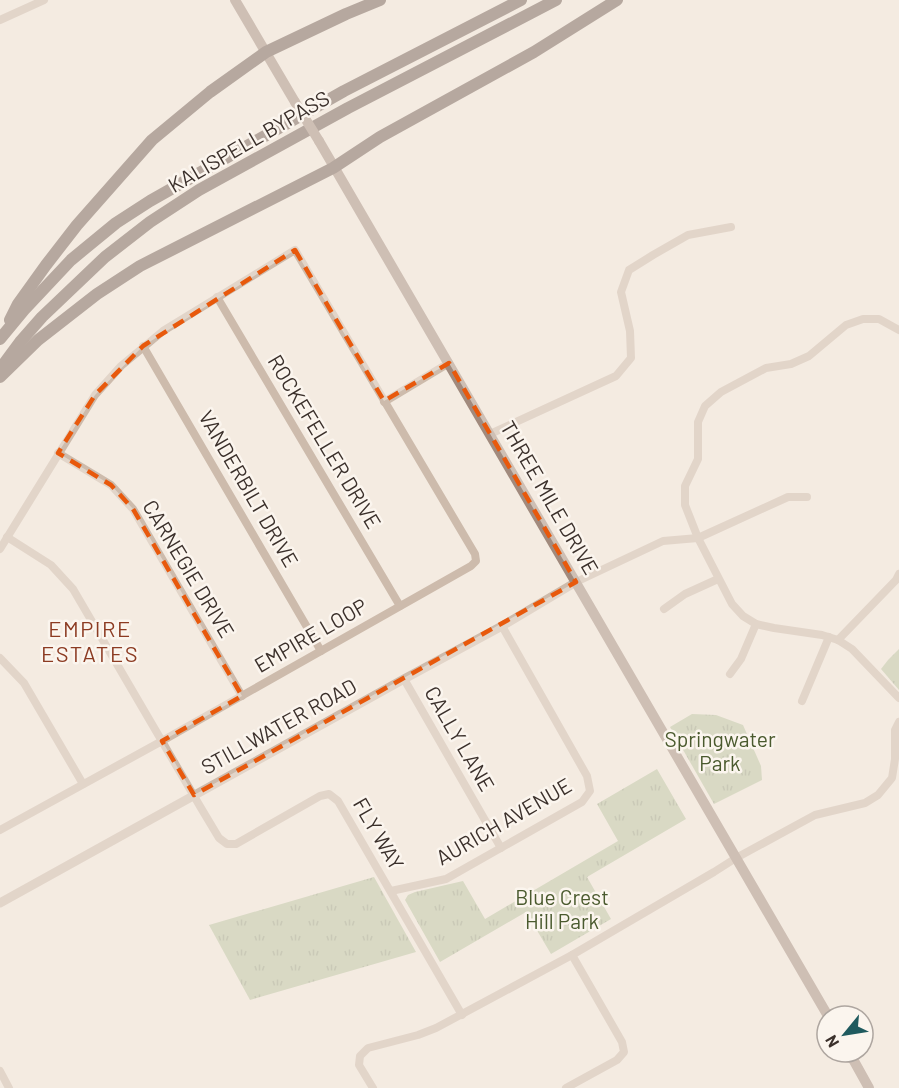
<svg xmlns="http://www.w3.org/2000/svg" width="899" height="1088" font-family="Barlow,sans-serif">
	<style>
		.park { fill: url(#park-tufts) }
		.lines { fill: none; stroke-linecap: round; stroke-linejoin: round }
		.minor { stroke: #cdbbac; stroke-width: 8 }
		.tertiary { stroke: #cdbbac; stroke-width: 9 }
		.secondary { stroke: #a18a7d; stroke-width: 10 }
		.trunk { stroke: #6c584f; stroke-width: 12 }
		.secondary-bridge { stroke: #a18a7d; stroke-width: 10 }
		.marked { fill: none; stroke: #e8590c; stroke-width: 4.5; stroke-dasharray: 12 8; stroke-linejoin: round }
		.labels { text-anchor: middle; stroke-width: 5; stroke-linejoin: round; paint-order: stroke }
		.street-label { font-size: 21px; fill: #3b302b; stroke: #fbf5ee }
		.park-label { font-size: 21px; fill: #4a5a2e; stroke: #fbf5ee }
		.neighbourhood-label { font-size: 22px; letter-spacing: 1.5px; fill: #8c3b22; stroke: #fbf5ee }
	</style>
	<defs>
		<pattern id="park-tufts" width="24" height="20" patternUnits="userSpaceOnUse" patternTransform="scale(1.5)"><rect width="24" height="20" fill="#b8c4a0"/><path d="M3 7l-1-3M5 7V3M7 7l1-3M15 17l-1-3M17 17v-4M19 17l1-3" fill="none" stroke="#97a083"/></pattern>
	</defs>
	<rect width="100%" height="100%" fill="#f4ebe1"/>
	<g class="park">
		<path d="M 899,649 L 899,690 L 881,669 L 888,660 Z"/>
		<path d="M 692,714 L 716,715 L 743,725 L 761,766 L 762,780 L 714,804 L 670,727 Z"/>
		<path d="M 657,769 L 686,819 L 587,877 L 611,919 L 551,954 L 526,912 L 440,962 L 405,900 L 408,895 L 415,892 L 463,881 L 485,919 L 618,841 L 597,804 Z"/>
		<path d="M 374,877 L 416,952 L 250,1000 L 209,925 Z"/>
	</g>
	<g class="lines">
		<g class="minor">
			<path d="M 0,20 L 44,0"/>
			<path d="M 217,297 L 400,606"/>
			<path d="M 899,330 L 879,319 L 863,319 L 846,325 L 809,356 L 791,364 L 766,368 L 721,392 L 705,406 L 698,422 L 698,459 L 685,486 L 685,505 L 698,538 L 732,604 L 743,616 L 756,624 L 774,628 L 822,635 L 838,640 L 852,649 L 899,698"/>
			<path d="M 143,346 L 321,651"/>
			<path d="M 384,402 L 449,363"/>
			<path d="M 490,434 L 616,376 L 631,358 L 630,331 L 621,292 L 629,270 L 653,255 L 688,235 L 731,227"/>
			<path d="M 58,453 L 111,485 L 133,509 L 242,696"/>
			<path d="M 7,537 L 51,565 L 73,589 L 201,808 L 219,838 L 227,844 L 236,844 L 320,796 L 329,794 L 338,801 L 462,1015"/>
			<path d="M 0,549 L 95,395 L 121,366 L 163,331 L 295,250 L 475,554 L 476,561 L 471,566 L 162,741 L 0,830"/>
			<path d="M 576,582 L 663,541 L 698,538 L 788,497 L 807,497"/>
			<path d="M 664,609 L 685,594 L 718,579"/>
			<path d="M 838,640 L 896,580 L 899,574"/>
			<path d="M 0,658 L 24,683 L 83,784"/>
			<path d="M 730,674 L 741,659 L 756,624"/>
			<path d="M 404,679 L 501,848"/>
			<path d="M 802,701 L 829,637"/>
			<path d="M 391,891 L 446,879 L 582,802 L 590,791 L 587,776 L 502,626"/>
			<path d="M 0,1071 L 9,1088"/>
			<path d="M 373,1088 L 359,1065 L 360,1056 L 368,1048 L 418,1035 L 436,1028 L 572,955 L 714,872 L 736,858 L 815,815 L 865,803 L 878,795 L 892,778 L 895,759 L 895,730 L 899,722"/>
			<path d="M 566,1088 L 617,1060 L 624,1052 L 622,1042 L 572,955"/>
		</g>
		<path class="tertiary" d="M 0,903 L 404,679 L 502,626 L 576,582"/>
		<g class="secondary">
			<path d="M 235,0 L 295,102"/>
			<path d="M 319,141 L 828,1016"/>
			<path d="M 849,1052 L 869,1088"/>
		</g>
		<g class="trunk">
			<path d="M 10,320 L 18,304 L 46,265 L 77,225 L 152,140 L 210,92 L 266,52 L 346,14 L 380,0"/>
			<path d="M 0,339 L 24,310 L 71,260 L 116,223 L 150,201 L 344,91 L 521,0"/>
			<path d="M 0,369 L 20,342 L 42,317 L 105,257 L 150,222 L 199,190 L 348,108 L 556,0"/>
			<path d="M 0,377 L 38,340 L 97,294 L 140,266 L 333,168 L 380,137 L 534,52 L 617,0"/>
		</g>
		<path class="secondary-bridge" d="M 295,102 L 319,141"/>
	</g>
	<path d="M0 0H899V1088H0ZM 295,250 L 384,401 L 449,363 L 576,582 L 194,795 L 162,741 L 242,696 L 133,509 L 111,485 L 58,453 L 95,395 L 143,346 Z" fill="#f4ebe1" fill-opacity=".55" fill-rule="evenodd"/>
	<path class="marked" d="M 295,250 L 384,401 L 449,363 L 576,582 L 194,795 L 162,741 L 242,696 L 133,509 L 111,485 L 58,453 L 95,395 L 143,346 Z"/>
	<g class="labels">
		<g class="street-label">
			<text transform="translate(249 142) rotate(-30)" y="7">KALISPELL BYPASS</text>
			<text transform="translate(324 442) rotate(59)" y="7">ROCKEFELLER DRIVE</text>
			<text transform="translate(248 489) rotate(60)" y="7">VANDERBILT DRIVE</text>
			<text transform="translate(549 498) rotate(60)" y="7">THREE MILE DRIVE</text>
			<text transform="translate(188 569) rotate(59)" y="7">CARNEGIE DRIVE</text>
			<text transform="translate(311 636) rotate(-30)" y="7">EMPIRE LOOP</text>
			<text transform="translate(279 727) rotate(-29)" y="7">STILLWATER ROAD</text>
			<text transform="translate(459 739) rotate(60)" y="7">CALLY LANE</text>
			<text transform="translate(504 822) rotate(-30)" y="7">AURICH AVENUE</text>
			<text transform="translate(378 834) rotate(60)" y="7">FLY WAY</text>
		</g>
		<g class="park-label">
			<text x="720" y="747">Springwater<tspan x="720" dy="24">Park</tspan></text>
			<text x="562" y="905">Blue Crest<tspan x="562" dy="24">Hill Park</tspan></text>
		</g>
		<g class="neighbourhood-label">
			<text x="90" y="637">EMPIRE<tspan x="90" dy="25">ESTATES</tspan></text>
		</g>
	</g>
	<g transform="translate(845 1034) rotate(240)"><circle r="28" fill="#fbf5ee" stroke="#aea6a0" stroke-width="1.5"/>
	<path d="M0-4.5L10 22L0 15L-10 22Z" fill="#1f5a5e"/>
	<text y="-9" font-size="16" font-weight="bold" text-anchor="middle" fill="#3b302b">N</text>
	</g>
</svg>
